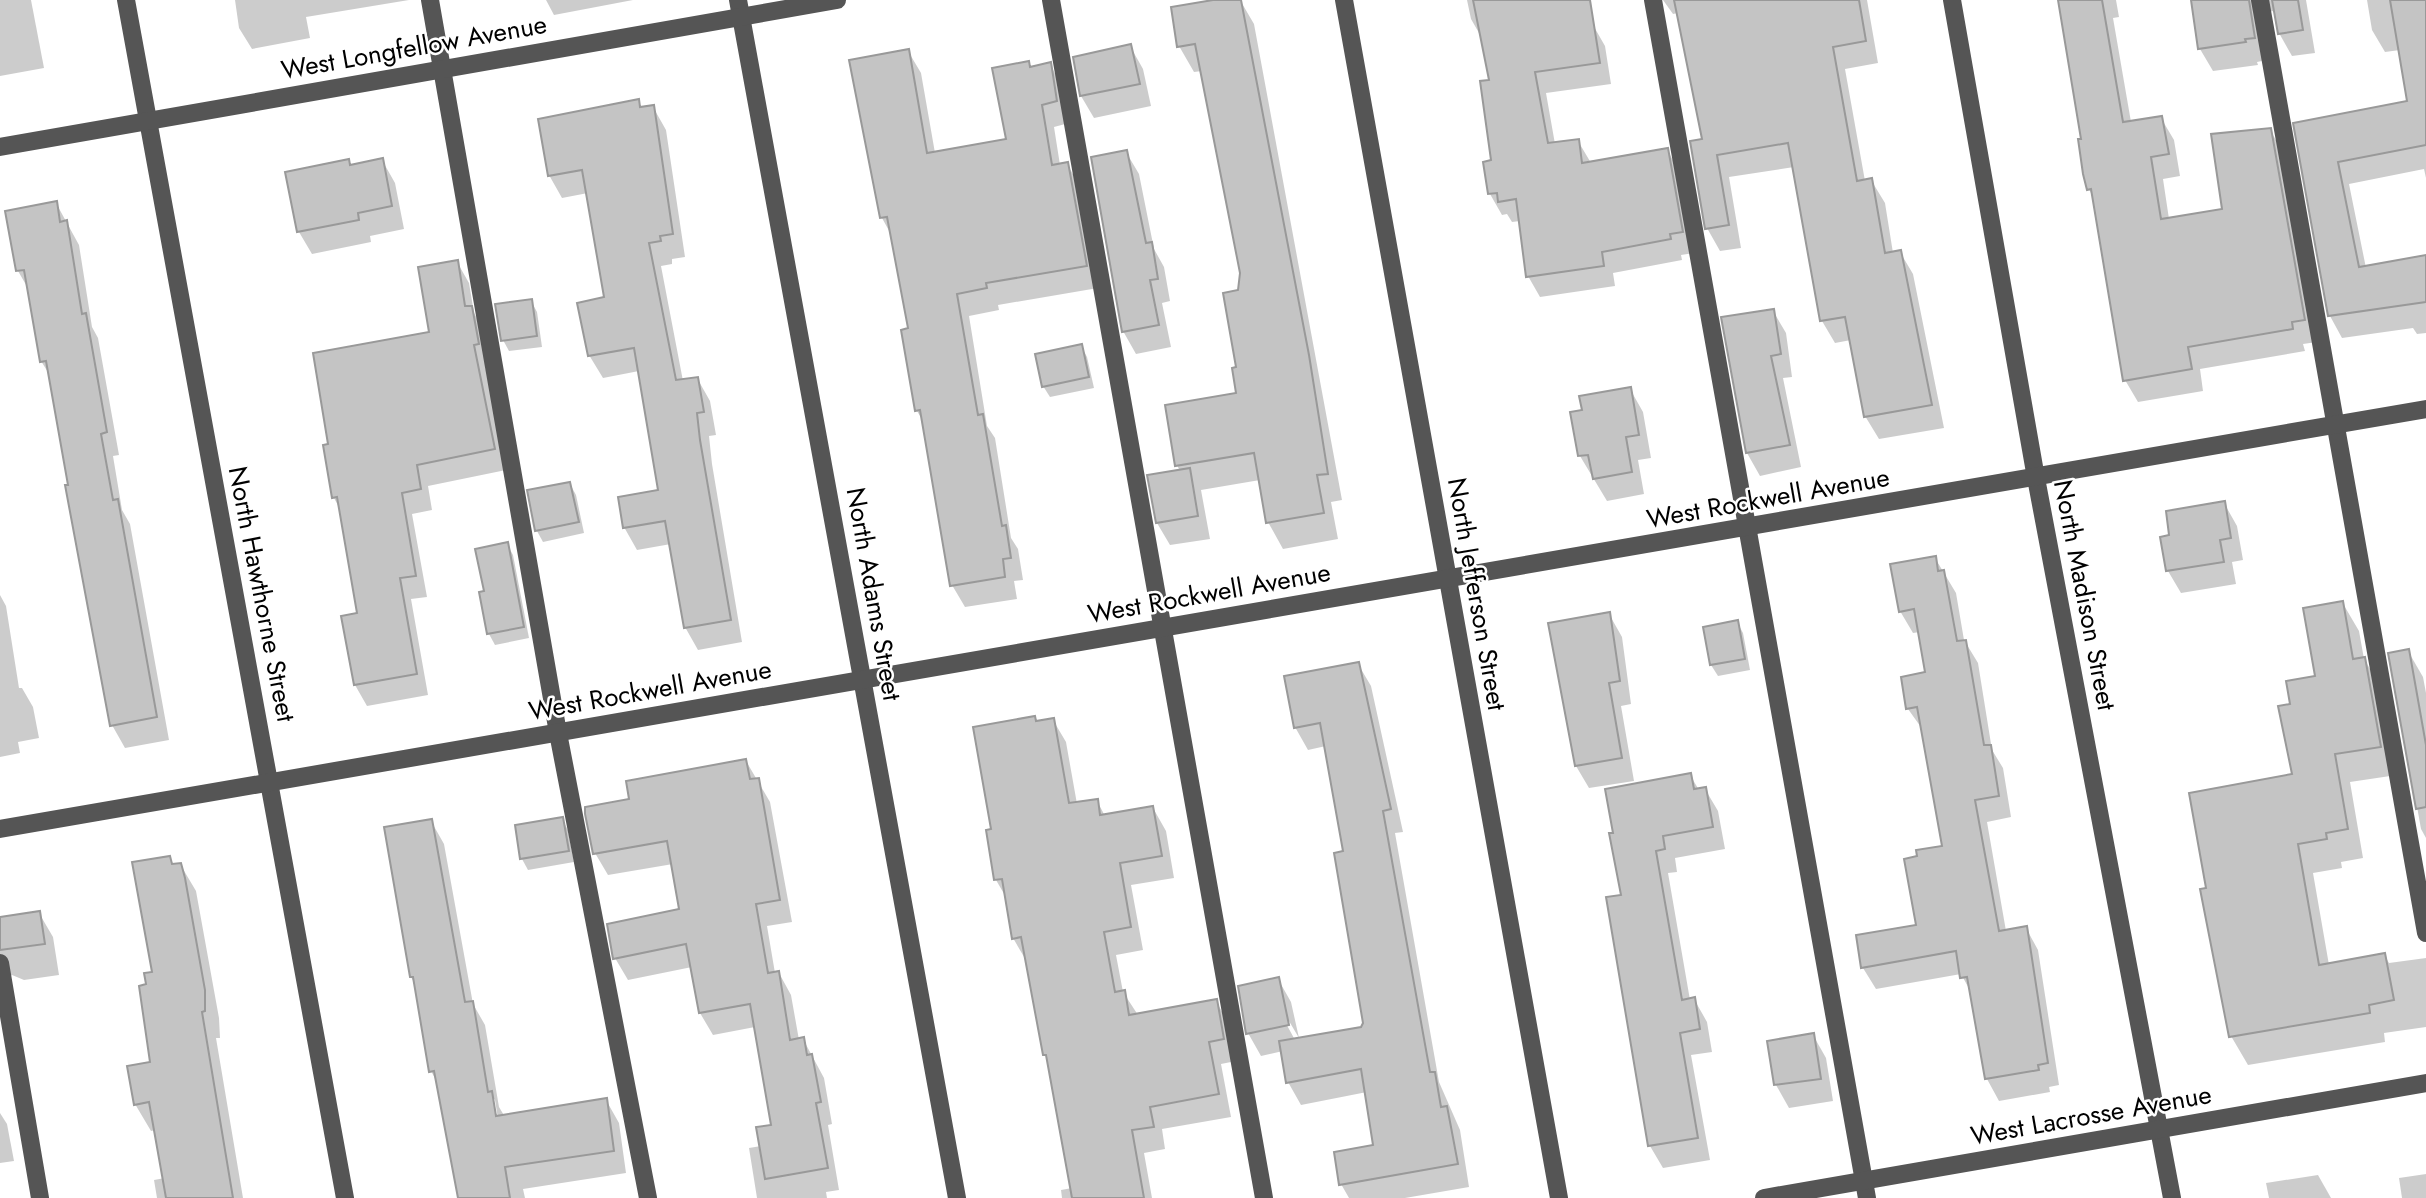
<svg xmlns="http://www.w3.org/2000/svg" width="2426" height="1198" font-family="Jost,sans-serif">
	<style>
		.shadow { fill: #0003; fill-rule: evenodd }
		.building { fill: #c4c4c4; stroke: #999; stroke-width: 2 }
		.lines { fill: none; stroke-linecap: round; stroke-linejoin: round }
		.minor { stroke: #555; stroke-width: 18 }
		.labels { text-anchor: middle; stroke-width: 5; stroke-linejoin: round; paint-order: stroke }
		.street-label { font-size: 26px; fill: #000; stroke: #fff }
	</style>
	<rect width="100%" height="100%" fill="#fff"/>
	<g class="shadow">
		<path d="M 0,0 L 31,0 L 44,68 L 0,76 Z"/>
		<path d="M 235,0 L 409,0 L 306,17 L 310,38 L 252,49 L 239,28 Z"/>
		<path d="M 546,0 L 633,0 L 554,15 Z"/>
		<path d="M 1224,0 L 1240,0 L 1254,24 L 1342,500 L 1331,502 L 1338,539 L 1283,549 L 1268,522 L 1260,480 L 1201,490 L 1210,539 L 1170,545 L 1157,523 L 1180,471 L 1177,465 L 1238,395 L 1241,273 L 1202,71 L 1194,72 L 1179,46 Z"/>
		<path d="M 1467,0 L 1561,0 L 1593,25 L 1605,46 L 1611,84 L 1546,93 L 1555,144 L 1578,141 L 1591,163 L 1667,150 L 1679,170 L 1694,253 L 1681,255 L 1682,260 L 1613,273 L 1615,286 L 1540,297 L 1528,276 L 1520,221 L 1512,222 L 1507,214 L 1502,215 L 1490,194 L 1485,163 L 1494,161 L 1491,81 L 1483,40 L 1471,19 Z"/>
		<path d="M 1663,0 L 1701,0 L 1703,8 L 1673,14 Z"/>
		<path d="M 1771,0 L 1867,0 L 1878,63 L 1845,69 L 1865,181 L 1871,180 L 1885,203 L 1893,253 L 1900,252 L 1913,274 L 1944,428 L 1879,439 L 1865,416 L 1851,340 L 1835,343 L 1822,321 L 1794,167 L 1729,177 L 1741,248 L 1720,251 L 1707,228 L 1704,141 Z"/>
		<path d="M 2058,0 L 2116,0 L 2119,17 L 2113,18 L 2131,122 L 2161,118 L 2174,140 L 2180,176 L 2163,179 L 2169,219 L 2224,210 L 2270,130 L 2283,152 L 2317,342 L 2303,344 L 2305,351 L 2200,369 L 2203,391 L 2138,402 L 2125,380 L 2094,199 L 2089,189 Z"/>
		<path d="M 2192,0 L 2306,0 L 2315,53 L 2292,56 L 2279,33 L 2275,12 L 2272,11 L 2265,15 L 2267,60 L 2257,62 L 2258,65 L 2213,71 L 2200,49 Z"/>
		<path d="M 2367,0 L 2426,0 L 2426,178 L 2424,169 L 2349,184 L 2366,268 L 2426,257 L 2426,333 L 2417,334 L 2413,328 L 2342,338 L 2330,316 L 2296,125 L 2409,102 L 2400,50 L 2385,52 L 2372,30 Z"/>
		<path d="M 1130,46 L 1143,69 L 1151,106 L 1094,118 L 1081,96 L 1075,59 Z"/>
		<path d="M 908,51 L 921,73 L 935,153 L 1008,140 L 1031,69 L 1050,64 L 1062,87 L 1069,123 L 1054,127 L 1060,165 L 1067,164 L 1080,186 L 1098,288 L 998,305 L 999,310 L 969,316 L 987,426 L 995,438 L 1011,538 L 1018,549 L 1023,580 L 1014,581 L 1017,599 L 965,607 L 952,585 L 923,421 L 917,411 L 903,331 L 911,330 L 893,238 L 882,218 Z"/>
		<path d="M 638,101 L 642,108 L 653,107 L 666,130 L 685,257 L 672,259 L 672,264 L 661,266 L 683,381 L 697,378 L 710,401 L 716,435 L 709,436 L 712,464 L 742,642 L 698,650 L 685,627 L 671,544 L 637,550 L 624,527 L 660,492 L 639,371 L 603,378 L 589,355 L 606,299 L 588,193 L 562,198 L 549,175 Z"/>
		<path d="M 1126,152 L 1139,174 L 1154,249 L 1164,267 L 1170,301 L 1162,303 L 1171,347 L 1136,354 L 1123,331 Z"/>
		<path d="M 382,160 L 395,183 L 404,229 L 370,236 L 371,242 L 312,254 L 299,232 L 348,161 L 351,166 Z"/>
		<path d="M 56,203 L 79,245 L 92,327 L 98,338 L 119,455 L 113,456 L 122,510 L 130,524 L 169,740 L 125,748 L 112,725 L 51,377 L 41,361 L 29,290 L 18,271 Z"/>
		<path d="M 457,262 L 469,283 L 474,313 L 483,328 L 489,365 L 485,365 L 506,470 L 428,486 L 432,510 L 412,514 L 427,597 L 411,599 L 428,695 L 367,706 L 355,685 L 359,615 L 341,511 L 334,498 L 330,445 L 431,334 Z"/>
		<path d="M 531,301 L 537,312 L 542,347 L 509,351 L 503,340 Z"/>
		<path d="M 1773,311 L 1786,333 L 1792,377 L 1783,378 L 1801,467 L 1760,476 L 1747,453 L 1723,318 Z"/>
		<path d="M 1081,346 L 1087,357 L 1094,388 L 1050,397 L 1043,386 Z"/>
		<path d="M 1630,389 L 1643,412 L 1651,458 L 1638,460 L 1644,494 L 1607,501 L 1580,456 L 1584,412 Z"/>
		<path d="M 570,484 L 576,495 L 584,533 L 543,542 L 537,531 L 529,491 Z"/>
		<path d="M 2224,503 L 2237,526 L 2243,560 L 2232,562 L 2236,584 L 2181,593 L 2168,571 L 2171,537 Z"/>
		<path d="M 507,544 L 513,555 L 529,638 L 495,645 L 489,634 L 486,593 Z"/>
		<path d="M 1935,558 L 1956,593 L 1964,640 L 1978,663 L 1992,750 L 2003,768 L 2011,817 L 1987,822 L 2006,931 L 2026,928 L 2038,950 L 2059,1085 L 2049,1087 L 2050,1092 L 1999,1101 L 1987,1079 L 1972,994 L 1961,974 L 1876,989 L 1863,968 L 1918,926 L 1944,847 L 1923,730 L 1908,709 L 1903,678 L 1927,674 L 1920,632 L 1913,633 L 1900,611 Z"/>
		<path d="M 0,595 L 6,606 L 19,688 L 22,688 L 33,707 L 39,738 L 18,742 L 20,753 L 0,757 Z"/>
		<path d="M 2342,602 L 2359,631 L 2364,659 L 2381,687 L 2397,775 L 2350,782 L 2363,858 L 2341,862 L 2342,868 L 2313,873 L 2329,965 L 2384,955 L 2389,963 L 2426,958 L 2426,1027 L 2384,1033 L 2385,1042 L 2248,1065 L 2231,1036 L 2208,890 L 2294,776 L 2292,705 L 2317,677 Z"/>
		<path d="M 1609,614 L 1622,637 L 1631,704 L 1621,706 L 1634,781 L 1589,788 L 1576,766 L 1550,624 Z"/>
		<path d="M 1737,622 L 1743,633 L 1750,670 L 1718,676 L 1711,665 L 1705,629 Z"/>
		<path d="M 2408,651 L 2423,677 L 2426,693 L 2426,838 L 2421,829 L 2390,654 Z"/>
		<path d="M 1358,664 L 1371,686 L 1403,832 L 1395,833 L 1439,1082 L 1460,1130 L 1469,1187 L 1405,1198 L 1349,1198 L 1341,1184 L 1375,1147 L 1367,1092 L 1301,1105 L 1288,1082 L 1283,1051 L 1261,1056 L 1248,1033 L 1278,979 L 1291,1002 L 1299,1038 L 1286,1016 L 1283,1018 L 1295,1040 L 1362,1028 L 1365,1023 L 1345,853 L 1326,746 L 1308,750 L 1295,727 Z"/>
		<path d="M 1053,720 L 1066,742 L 1077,804 L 1097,801 L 1105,816 L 1153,808 L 1166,831 L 1174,878 L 1131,885 L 1143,950 L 1116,955 L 1123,992 L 1138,1015 L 1216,1001 L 1229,1024 L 1236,1061 L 1221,1064 L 1231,1117 L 1162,1129 L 1165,1149 L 1144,1153 L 1152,1198 L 1062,1198 L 1061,1190 L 1072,1188 L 1050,1063 L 1045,1055 L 1027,962 L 1013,938 L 1007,899 L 996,880 L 988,832 L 993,831 L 1036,722 Z"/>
		<path d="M 746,761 L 770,802 L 792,922 L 767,926 L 775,973 L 779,973 L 791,995 L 799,1040 L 803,1039 L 824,1078 L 832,1124 L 828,1125 L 839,1190 L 826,1192 L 827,1198 L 757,1198 L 749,1148 L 761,1146 L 773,1126 L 755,1027 L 713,1035 L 700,1013 L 692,967 L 628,980 L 615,958 L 681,910 L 673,864 L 608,875 L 595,853 L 631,801 Z"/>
		<path d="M 1690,775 L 1699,790 L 1705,789 L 1718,811 L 1725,849 L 1675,858 L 1677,872 L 1668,873 L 1690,1000 L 1694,999 L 1707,1022 L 1712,1052 L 1691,1055 L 1710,1160 L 1663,1168 L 1650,1146 L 1623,896 Z"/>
		<path d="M 562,819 L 568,830 L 574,862 L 528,870 L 522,859 Z"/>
		<path d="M 431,821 L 444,844 L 473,1004 L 485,1025 L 499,1107 L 505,1117 L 606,1100 L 619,1123 L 626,1173 L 523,1189 L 525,1198 L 459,1198 L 438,1084 L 431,1071 L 415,984 L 411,977 ZM 491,1095 L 495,1100 L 499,1125 L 496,1125 Z"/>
		<path d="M 169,857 L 174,866 L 180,864 L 196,891 L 219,1018 L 220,1038 L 216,1038 L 243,1198 L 157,1198 L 154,1180 L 165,1178 L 156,1130 L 151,1131 L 135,1104 L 152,1064 L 148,986 L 154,974 Z"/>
		<path d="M 39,913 L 53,937 L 59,975 L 24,980 L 12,975 L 0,983 L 0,919 Z"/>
		<path d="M 1813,1035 L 1826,1058 L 1833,1101 L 1789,1108 L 1776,1085 L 1769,1042 Z"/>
		<path d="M 0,1113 L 7,1124 L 14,1161 L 0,1163 Z"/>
		<path d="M 2426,1174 L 2426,1198 L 2402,1198 L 2399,1178 Z"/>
		<path d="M 2318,1175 L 2331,1198 L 2269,1198 L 2266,1183 Z"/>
	</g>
	<g class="building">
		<path d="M 1213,0 L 1241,0 L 1309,355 L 1328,474 L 1317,475 L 1324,513 L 1266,523 L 1254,453 L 1175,466 L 1165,405 L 1236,393 L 1232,368 L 1236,367 L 1223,293 L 1238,290 L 1240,273 L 1195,44 L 1177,47 L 1171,7 Z"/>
		<path d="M 1473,0 L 1590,0 L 1600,63 L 1535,72 L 1548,143 L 1579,139 L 1582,163 L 1668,148 L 1683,232 L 1670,234 L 1671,239 L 1602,252 L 1604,266 L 1526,277 L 1516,199 L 1498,202 L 1497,193 L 1488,194 L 1483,162 L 1491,160 L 1480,81 L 1489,80 Z"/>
		<path d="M 1674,0 L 1859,0 L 1866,41 L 1833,47 L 1857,181 L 1872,178 L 1885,253 L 1901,250 L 1932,405 L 1864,417 L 1845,317 L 1820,321 L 1788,143 L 1717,155 L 1729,225 L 1705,229 L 1690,141 L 1702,139 Z"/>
		<path d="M 2058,0 L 2102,0 L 2123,122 L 2162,116 L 2169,154 L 2151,157 L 2161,219 L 2222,209 L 2211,134 L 2271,128 L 2305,320 L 2292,322 L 2293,329 L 2188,347 L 2192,369 L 2123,381 L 2091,189 L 2087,190 L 2083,174 L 2078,139 L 2081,139 Z"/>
		<path d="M 2191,0 L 2249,0 L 2255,38 L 2245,39 L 2246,42 L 2198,49 Z"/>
		<path d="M 2272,0 L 2298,0 L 2303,30 L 2278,34 Z"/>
		<path d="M 2390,0 L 2426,0 L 2426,145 L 2338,162 L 2359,267 L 2426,255 L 2426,302 L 2328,316 L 2293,123 L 2407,101 Z"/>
		<path d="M 1131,44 L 1140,84 L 1080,96 L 1073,57 Z"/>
		<path d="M 909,49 L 927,153 L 1006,139 L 992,68 L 1029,61 L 1030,67 L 1051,62 L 1057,101 L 1042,105 L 1052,165 L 1068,162 L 1087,266 L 986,283 L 987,288 L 957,294 L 978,415 L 983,414 L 1002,526 L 1006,525 L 1011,558 L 1003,559 L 1005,577 L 950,586 L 920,410 L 915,411 L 901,330 L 908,328 L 887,217 L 880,218 L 849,60 Z"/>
		<path d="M 639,99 L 640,107 L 654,105 L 673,234 L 660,236 L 661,241 L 649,243 L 676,380 L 698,377 L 704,412 L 697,413 L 700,440 L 731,620 L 684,628 L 665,521 L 623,528 L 618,497 L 658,490 L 634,348 L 588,356 L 577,303 L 604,297 L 582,170 L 548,176 L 538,119 Z"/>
		<path d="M 1127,150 L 1146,243 L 1152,242 L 1158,279 L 1150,280 L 1159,325 L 1122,332 L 1091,157 Z"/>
		<path d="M 383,158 L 392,206 L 358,213 L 359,220 L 297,232 L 285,172 L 349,159 L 350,165 Z"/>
		<path d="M 57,201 L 60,222 L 67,220 L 82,314 L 86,313 L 107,432 L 101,434 L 113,500 L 118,499 L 157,717 L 110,726 L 65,485 L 68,485 L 46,361 L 40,362 L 24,270 L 16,271 L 5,211 Z"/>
		<path d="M 458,260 L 465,306 L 472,306 L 479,344 L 474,345 L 495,449 L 417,465 L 421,489 L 402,493 L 416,576 L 400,578 L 417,674 L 354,685 L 341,616 L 357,613 L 337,497 L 332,498 L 323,445 L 328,444 L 313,353 L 429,332 L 418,267 Z"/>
		<path d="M 532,299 L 537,336 L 501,341 L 495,304 Z"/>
		<path d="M 1774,309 L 1781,354 L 1771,356 L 1790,445 L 1746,453 L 1721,317 Z"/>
		<path d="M 1082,344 L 1089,377 L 1042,387 L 1035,354 Z"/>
		<path d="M 1631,387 L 1639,435 L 1626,437 L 1632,472 L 1593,479 L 1588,455 L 1578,456 L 1570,412 L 1582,410 L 1579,396 Z"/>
		<path d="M 1190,468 L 1198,516 L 1156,523 L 1147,475 Z"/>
		<path d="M 570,482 L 579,522 L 535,531 L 527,490 Z"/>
		<path d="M 2225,501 L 2231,538 L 2220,540 L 2224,562 L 2166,571 L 2160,537 L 2169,535 L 2166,511 Z"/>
		<path d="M 508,542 L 524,627 L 487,634 L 479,592 L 484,591 L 475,549 Z"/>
		<path d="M 1936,556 L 1938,571 L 1944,570 L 1957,641 L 1966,640 L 1984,745 L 1991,745 L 1999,796 L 1975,800 L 1999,931 L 2027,926 L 2048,1063 L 2038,1065 L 2039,1070 L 1985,1079 L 1967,977 L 1960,978 L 1956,951 L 1861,968 L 1856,935 L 1916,925 L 1904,859 L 1917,856 L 1916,850 L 1942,846 L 1917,707 L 1906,709 L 1901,677 L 1925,672 L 1914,609 L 1899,612 L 1890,564 Z"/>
		<path d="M 2343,601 L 2353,659 L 2365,657 L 2381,747 L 2335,754 L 2348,829 L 2326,833 L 2327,839 L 2298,844 L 2319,965 L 2385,953 L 2394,1000 L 2369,1005 L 2370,1013 L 2229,1037 L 2200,889 L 2206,888 L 2189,793 L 2292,774 L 2278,706 L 2290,704 L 2286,681 L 2315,676 L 2303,608 Z"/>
		<path d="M 1610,612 L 1620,681 L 1609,683 L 1622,758 L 1575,766 L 1548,623 Z"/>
		<path d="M 1738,620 L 1745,659 L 1710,665 L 1703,627 Z"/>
		<path d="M 2409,649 L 2426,745 L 2426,807 L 2416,809 L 2388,653 Z"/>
		<path d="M 1359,662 L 1391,809 L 1383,811 L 1430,1072 L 1435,1072 L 1441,1107 L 1447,1106 L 1458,1164 L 1339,1185 L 1334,1152 L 1373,1145 L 1361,1069 L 1286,1083 L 1279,1041 L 1361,1027 L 1363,1023 L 1334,853 L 1343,851 L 1320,723 L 1294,728 L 1284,676 Z"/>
		<path d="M 1035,716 L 1036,721 L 1054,718 L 1069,803 L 1098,799 L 1100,815 L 1153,806 L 1162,856 L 1120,863 L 1131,927 L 1104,932 L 1115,992 L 1125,990 L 1129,1015 L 1217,999 L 1224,1039 L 1209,1042 L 1219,1094 L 1150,1107 L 1154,1127 L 1132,1130 L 1144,1198 L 1072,1198 L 1046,1055 L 1043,1055 L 1021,937 L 1012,939 L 1002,879 L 994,880 L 986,830 L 991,829 L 973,727 Z"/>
		<path d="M 746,759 L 750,779 L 759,778 L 780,900 L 756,904 L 768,973 L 779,971 L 790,1040 L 804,1037 L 807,1055 L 812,1054 L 821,1102 L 816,1103 L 828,1168 L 765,1179 L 756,1127 L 771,1125 L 750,1004 L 699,1013 L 686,944 L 613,959 L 607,924 L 679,909 L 667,841 L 593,854 L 585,814 L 585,807 L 629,799 L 626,781 Z"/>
		<path d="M 1691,773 L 1694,789 L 1706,787 L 1713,827 L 1663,836 L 1665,849 L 1656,851 L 1682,1000 L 1695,997 L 1700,1029 L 1680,1033 L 1698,1138 L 1648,1146 L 1606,897 L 1621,895 L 1609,833 L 1613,833 L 1605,789 Z"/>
		<path d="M 563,817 L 569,851 L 520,859 L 515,825 Z"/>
		<path d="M 432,819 L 465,1002 L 473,1001 L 488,1092 L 492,1091 L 496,1116 L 607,1098 L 614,1151 L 505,1167 L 510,1198 L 458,1198 L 434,1071 L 429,1072 L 413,977 L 410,977 L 384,827 Z"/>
		<path d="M 170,856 L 172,864 L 181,863 L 185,878 L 205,990 L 205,1011 L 202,1012 L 233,1198 L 166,1198 L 149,1102 L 134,1105 L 127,1066 L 150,1062 L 139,986 L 146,984 L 144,973 L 152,972 L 132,862 Z"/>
		<path d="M 40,911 L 45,944 L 0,950 L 0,917 Z"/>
		<path d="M 1279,977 L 1289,1025 L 1246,1034 L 1238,986 Z"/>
		<path d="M 1814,1033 L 1821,1079 L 1774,1085 L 1767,1041 Z"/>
	</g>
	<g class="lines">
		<g class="minor">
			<path d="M 126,0 L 345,1198"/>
			<path d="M 430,0 L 558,733 L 648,1198"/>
			<path d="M 738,0 L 957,1198"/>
			<path d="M 1051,0 L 1264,1198"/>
			<path d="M 1344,0 L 1559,1198"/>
			<path d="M 1653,0 L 1867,1198"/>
			<path d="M 1952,0 L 2036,478 L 2172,1198"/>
			<path d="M 2260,0 L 2426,933"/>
			<path d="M 0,147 L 837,0"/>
			<path d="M 0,829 L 2426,409"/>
			<path d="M 0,963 L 40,1198"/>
			<path d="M 1764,1198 L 2426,1083"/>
		</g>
	</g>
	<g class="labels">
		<g class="street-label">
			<text transform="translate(414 47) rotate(-10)" y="9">West Longfellow Avenue</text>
			<text transform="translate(1768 498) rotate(-10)" y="9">West Rockwell Avenue</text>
			<text transform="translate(1209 593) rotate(-10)" y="9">West Rockwell Avenue</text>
			<text transform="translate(262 594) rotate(79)" y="9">North Hawthorne Street</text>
			<text transform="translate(874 594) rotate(80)" y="9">North Adams Street</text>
			<text transform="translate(1477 594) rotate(80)" y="9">North Jefferson Street</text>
			<text transform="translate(2085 595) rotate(79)" y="9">North Madison Street</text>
			<text transform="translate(650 690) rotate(-10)" y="9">West Rockwell Avenue</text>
			<text transform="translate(2091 1115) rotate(-10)" y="9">West Lacrosse Avenue</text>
		</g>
	</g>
</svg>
